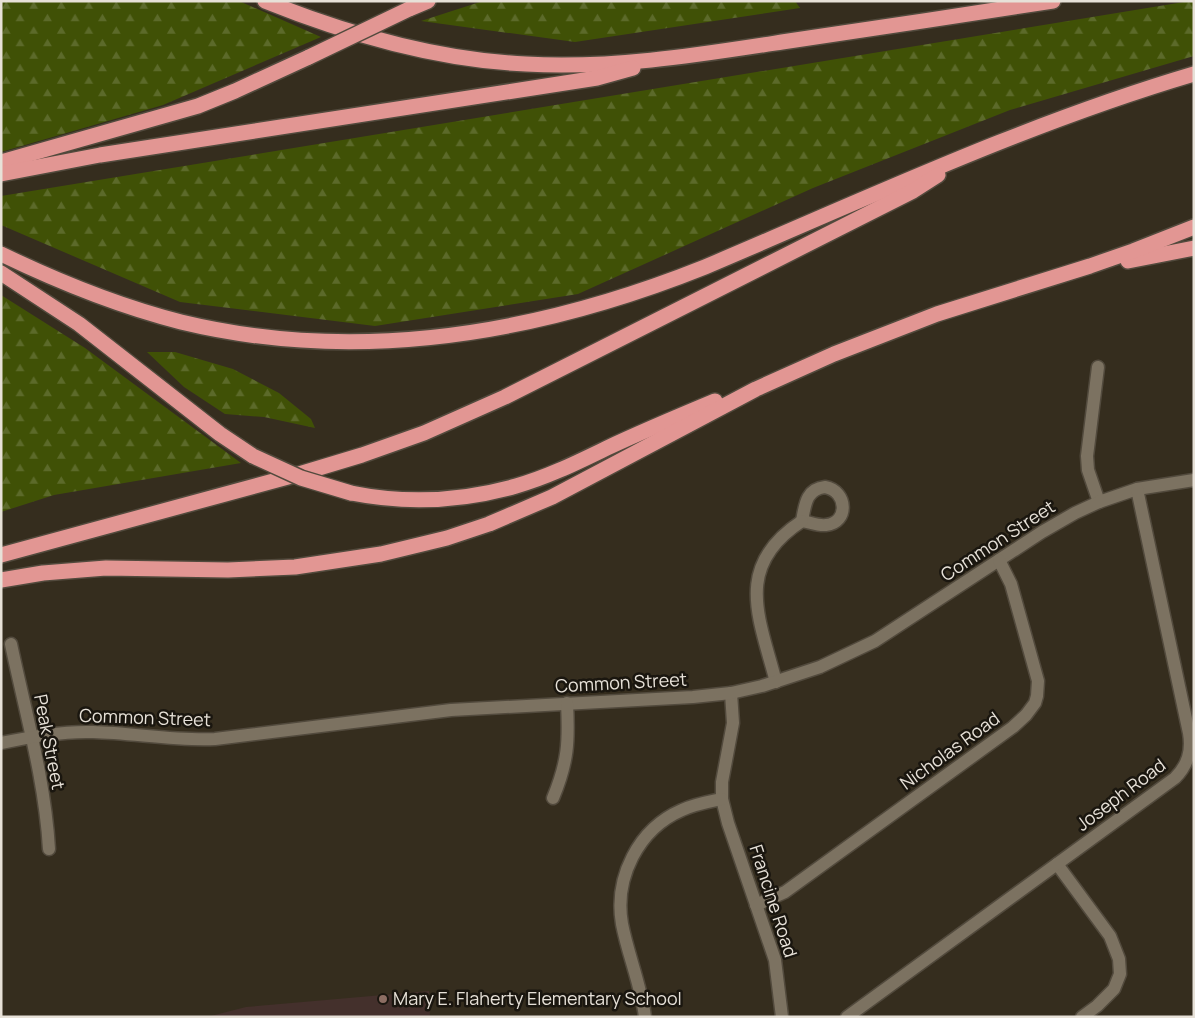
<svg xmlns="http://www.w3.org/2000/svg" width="1195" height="1018" font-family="Manrope,sans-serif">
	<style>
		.education { fill: #44302c }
		.forest { fill: url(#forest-firs) }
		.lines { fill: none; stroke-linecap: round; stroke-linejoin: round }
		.minor-casing { stroke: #524a3d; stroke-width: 15 }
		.highway-casing { stroke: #524a3d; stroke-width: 18 }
		.minor { stroke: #7c7261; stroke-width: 12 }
		.highway { stroke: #e29693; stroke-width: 15 }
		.highway-bridge-casing { stroke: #524a3d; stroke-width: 18; stroke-linecap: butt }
		.highway-bridge { stroke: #e29693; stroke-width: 15 }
		.education-dot { fill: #8d6e63; stroke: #1a160f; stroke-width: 2 }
		.labels { text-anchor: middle; stroke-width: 5; stroke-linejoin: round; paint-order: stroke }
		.street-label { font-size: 18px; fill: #e7e1d8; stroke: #1a160f }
		.poi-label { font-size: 18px; fill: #e7e1d8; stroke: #1a160f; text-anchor: start }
	</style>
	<defs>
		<pattern id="forest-firs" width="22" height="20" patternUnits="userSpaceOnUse" patternTransform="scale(1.25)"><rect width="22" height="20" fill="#405106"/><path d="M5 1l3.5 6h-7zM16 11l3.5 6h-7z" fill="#5c6a2a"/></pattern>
	</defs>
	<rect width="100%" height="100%" fill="#352d1e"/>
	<path class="education" d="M 429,991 L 430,1017 L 207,1017 L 246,1007 Z"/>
	<g class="forest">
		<path d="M 1,1 L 239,1 L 321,37 L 163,105 L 1,152 Z"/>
		<path d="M 483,1 L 795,1 L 800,8 L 575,42 L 421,21 Z"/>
		<path d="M 1190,1 L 1194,1 L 1194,56 L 1010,110 L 813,188 L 578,294 L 375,326 L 180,302 L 1,225 L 1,196 Z"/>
		<path d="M 1,295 L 85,348 L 241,463 L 54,495 L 1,512 Z"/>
		<path d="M 147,352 L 175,352 L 233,369 L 279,393 L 311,419 L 315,428 L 264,417 L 225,414 L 184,387 Z"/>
	</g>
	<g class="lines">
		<g class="minor-casing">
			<g id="minor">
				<path d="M 1098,367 L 1087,456 L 1088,470 L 1099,502"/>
				<path d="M 825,487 C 848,491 849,523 826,525 C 818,526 809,522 802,521 C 805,505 806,489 825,487 Z"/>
				<path d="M 11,644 C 25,711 45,780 49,849"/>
				<path d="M 776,682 C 759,617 733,566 802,521"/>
				<path d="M 731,693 L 733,723 L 722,782 L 722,799 L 728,823 L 775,960 L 782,1017"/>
				<path d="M 1,743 C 31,737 62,731 93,732 C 134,733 174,741 215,739 L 451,710 L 693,697 L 731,693 L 762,686 L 820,667 L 875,641 L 1042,532 L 1075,513 L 1099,502 L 1137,489 L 1194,480"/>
				<path d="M 553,798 C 568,762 569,742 567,703"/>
				<path d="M 1057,864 L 1110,936 L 1119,959 L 1120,974 L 1114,989 L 1097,1006 L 1082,1017"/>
				<path d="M 756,905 L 785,892 L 1013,727 L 1026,715 L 1035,703 L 1037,696 L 1038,681 L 1011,584 L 999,560"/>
				<path d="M 645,1017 C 641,985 628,955 622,924 C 614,878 638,829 682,810 C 695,804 708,802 722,799"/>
				<path d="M 847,1017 L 1175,778 C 1188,765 1192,751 1189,733 L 1137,489"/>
			</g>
		</g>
		<g class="highway-casing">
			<g id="highway">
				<path d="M 265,1 C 347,34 437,60 526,64 C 611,69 698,55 782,42 C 872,29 963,15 1053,1"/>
				<path d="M 409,9 L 428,1"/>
				<path d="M 1,162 L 198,106 L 235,91 L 309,57"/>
				<path d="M 1,174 L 100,155 L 597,78 L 633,68"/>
				<path d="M 1,254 C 59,282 118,306 181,322 C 359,365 537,334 705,267 C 866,199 1025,124 1194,74"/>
				<path d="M 1128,261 L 1194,248"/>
				<path d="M 1,273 L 79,324 L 220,434 L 253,456"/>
				<path d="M 351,493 C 406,504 463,501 516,486 C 548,477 578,462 607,448 C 643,431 679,416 715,401"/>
				<path d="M 1,555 L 299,474 L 362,455 L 424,433 L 505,397 L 913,191 L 938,175"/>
				<path d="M 1,580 L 43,573 L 106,568 L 228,570 L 295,567 L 381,554 L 447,538 L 489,524 L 552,497 L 756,389 L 834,354 L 937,314 L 1090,266 L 1133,251 L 1194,227"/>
			</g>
		</g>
		<use href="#minor" class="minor"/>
		<use href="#highway" class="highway"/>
		<g class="highway-bridge-casing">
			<g id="highway-bridge">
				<path d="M 309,57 L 409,9"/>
				<path d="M 253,456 L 301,478 L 351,493"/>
			</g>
		</g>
		<use href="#highway-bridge" class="highway-bridge"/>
	</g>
	<circle class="education-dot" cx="383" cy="999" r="5"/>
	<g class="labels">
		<g class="street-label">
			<text transform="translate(998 541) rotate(-33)" y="6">Common Street</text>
			<text transform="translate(621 683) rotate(-3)" y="6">Common Street</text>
			<text transform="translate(145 718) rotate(2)" y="6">Common Street</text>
			<text transform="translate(49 742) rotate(79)" y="6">Peak Street</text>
			<text transform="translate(950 751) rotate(-36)" y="6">Nicholas Road</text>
			<text transform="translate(1121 795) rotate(-37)" y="6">Joseph Road</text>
			<text transform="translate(773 901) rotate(72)" y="6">Francine Road</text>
		</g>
		<g class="poi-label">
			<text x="393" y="1005">Mary E. Flaherty Elementary School</text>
		</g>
	</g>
	<rect width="1195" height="1018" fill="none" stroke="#e7e1d8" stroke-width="5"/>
</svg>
